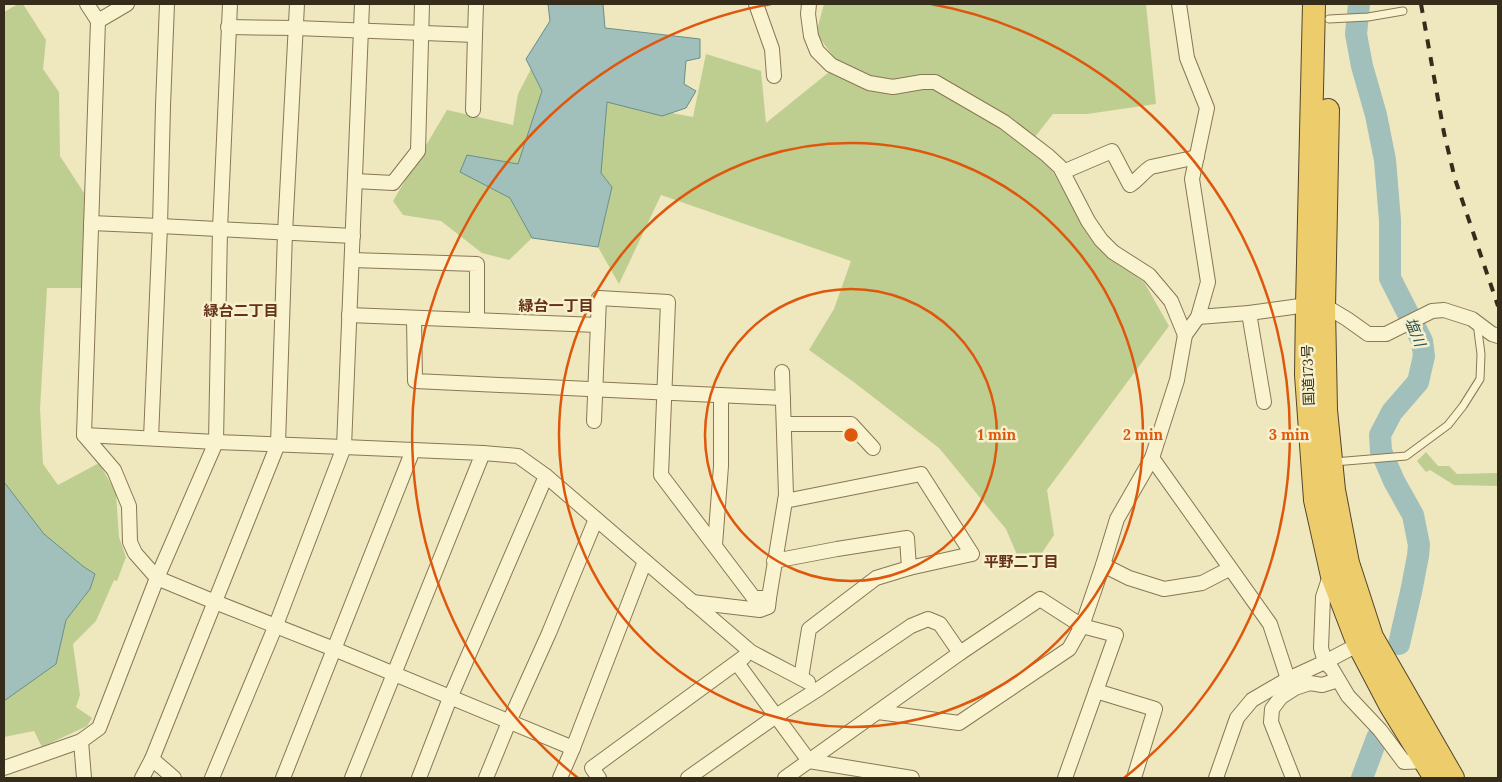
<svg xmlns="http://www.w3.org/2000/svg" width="1502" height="782" font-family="Lora,'Noto Sans JP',serif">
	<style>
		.green { fill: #bece90 }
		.water { fill: #a1c0bb; stroke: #688e8a }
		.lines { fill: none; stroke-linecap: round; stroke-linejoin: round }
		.river { stroke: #a1c0bb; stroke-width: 22 }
		.service-casing { stroke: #875; stroke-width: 9 }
		.minor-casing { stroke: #875; stroke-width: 16 }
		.trunk-casing { stroke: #55442a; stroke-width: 24 }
		.service { stroke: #faf3d0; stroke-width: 7 }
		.minor { stroke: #faf3d0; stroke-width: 14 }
		.trunk { stroke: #edcc6c; stroke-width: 22 }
		.rail { stroke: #362c1b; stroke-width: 4; stroke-dasharray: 9 9; stroke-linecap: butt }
		.ring { fill: none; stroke: #df570d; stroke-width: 2.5 }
		.labels { text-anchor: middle; stroke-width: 5; stroke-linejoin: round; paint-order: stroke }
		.street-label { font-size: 14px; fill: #362c1b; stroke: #f7f0cc }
		.neighbourhood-label { font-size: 15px; font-weight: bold; fill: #653218; stroke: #f7f0cc }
		.water-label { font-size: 15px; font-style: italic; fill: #295457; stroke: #f7f0cc }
		.centre { fill: #df570d; stroke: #f7f0cc; stroke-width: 2.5 }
		.ring-label { font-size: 15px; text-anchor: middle; font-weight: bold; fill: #df570d; stroke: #f7f0cc; stroke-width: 5; stroke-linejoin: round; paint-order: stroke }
	</style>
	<rect width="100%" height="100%" fill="#efe7bd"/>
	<g class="green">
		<path d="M 18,4 L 23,4 L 46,40 L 43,69 L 59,92 L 60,156 L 84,193 L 84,288 L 47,288 L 40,409 L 43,464 L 58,485 L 99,463 L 116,493 L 119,537 L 126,557 L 117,581 L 114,580 L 96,621 L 73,644 L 80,695 L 76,707 L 92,718 L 87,726 L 42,747 L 34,731 L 4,737 L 4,701 L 56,664 L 66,620 L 90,589 L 95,574 L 84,567 L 44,534 L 4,482 L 4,12 Z"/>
		<path d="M 824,4 L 1146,4 L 1156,104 L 1087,114 L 1053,114 L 1034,138 L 1090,238 L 1144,282 L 1169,326 L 1047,490 L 1054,535 L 1037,560 L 1018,557 L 1006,529 L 939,448 L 855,383 L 809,350 L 834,309 L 851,261 L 661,195 L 619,284 L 598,247 L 612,187 L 601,173 L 607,101 L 693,117 L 706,54 L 761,71 L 766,123 L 839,64 L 816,33 Z"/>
		<path d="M 531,69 L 542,91 L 518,165 L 468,155 L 510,198 L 532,238 L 509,260 L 482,253 L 441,221 L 403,215 L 393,201 L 447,110 L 513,125 L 518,94 Z"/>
		<path d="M 1426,452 L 1438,466 L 1449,466 L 1457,474 L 1498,473 L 1498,486 L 1454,485 L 1430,470 L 1426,472 L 1417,461 Z"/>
	</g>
	<g class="water">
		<path d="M 548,4 L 603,4 L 605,28 L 700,39 L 700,58 L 686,61 L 684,84 L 696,91 L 686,108 L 662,116 L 607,102 L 601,173 L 612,187 L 598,247 L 532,238 L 510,198 L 460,172 L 467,155 L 518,164 L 542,91 L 526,59 L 550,21 Z"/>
		<path d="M 4,482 L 44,534 L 84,567 L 95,574 L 90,589 L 66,620 L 56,664 L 4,701 Z"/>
	</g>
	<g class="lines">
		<g class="river">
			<path d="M 1359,4 L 1356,34 L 1362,66 L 1376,115 L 1385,160 L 1390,220 L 1390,278 L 1422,341 L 1424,356 L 1418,382 L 1392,412 L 1380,435 L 1381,451 L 1394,481 L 1413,515 L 1419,545 L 1418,556 L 1411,592 L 1399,644"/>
			<path d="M 1362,778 L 1377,738"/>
		</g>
		<g class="service-casing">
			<g id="service">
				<path d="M 1329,19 L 1368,17 L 1403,11"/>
				<path d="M 1334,462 L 1406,456 L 1448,425 L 1463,406 L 1480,379 L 1481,354 L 1477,323"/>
			</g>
		</g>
		<g class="minor-casing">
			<g id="minor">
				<path d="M 87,4 L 98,21 L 127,4"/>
				<path d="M 756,4 L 772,49 L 774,76"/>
				<path d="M 809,4 L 808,14 L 811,36 L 817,51 L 831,65 L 869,83 L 893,87 L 922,82 L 935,82 L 1004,122 L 1047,155 L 1060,167 L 1088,221 L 1101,240 L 1113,252 L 1149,275 L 1171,301 L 1185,335"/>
				<path d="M 98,21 L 84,435 L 114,470 L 129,506 L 130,542 L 135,553 L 157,578 L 215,602 L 334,649 L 573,748 L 645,561 L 546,476"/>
				<path d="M 228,27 L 296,28 L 475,35 L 476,4"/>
				<path d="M 473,110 L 475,35"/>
				<path d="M 1063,172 L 1112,151 L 1130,185 C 1138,180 1143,172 1151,167 L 1197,157"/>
				<path d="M 355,181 L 393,183 L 418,151 L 422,4"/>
				<path d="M 91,223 L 160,226 L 353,236"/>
				<path d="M 352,260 L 477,264 L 477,320"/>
				<path d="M 1249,313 L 1264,402"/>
				<path d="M 349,315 L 598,325"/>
				<path d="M 1198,317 L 1249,313 L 1307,305 L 1332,310 L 1347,319 L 1368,334 L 1386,334 L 1432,311 L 1444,310 L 1472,319 L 1492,334 L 1498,336"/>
				<path d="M 414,318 L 415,381 L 783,398"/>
				<path d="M 594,421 L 599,298 L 668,302 L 661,475 L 754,598 L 769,598 L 786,495 L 782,372"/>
				<path d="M 784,424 L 851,424 L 873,448"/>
				<path d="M 84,435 L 216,442 L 344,447 L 483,453 L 352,778"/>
				<path d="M 151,438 L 160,226 L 163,106 L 167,4"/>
				<path d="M 1152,458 L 1270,624 L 1288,679"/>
				<path d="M 785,501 L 921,474 L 972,554 L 909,568 L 876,578 L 809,629 L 801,678"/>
				<path d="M 715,545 L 721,466 L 721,395"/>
				<path d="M 645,561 L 751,652 L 808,682"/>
				<path d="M 774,561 L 837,549 L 907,538 L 909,568"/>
				<path d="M 1103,565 L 1129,578 L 1164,589 L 1202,583 L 1229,569"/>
				<path d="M 1334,575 L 1329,579 L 1323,597 L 1321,648 L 1325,662 L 1332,669 L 1348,696 L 1380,730 L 1404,762 L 1429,761"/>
				<path d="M 692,602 L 760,610 L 768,607 L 769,598"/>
				<path d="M 960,653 L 1040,599 L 1082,626 L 1116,635 L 1065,778"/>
				<path d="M 737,663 L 809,761 L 912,778"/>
				<path d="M 1096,691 L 1155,709 L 1134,778"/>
				<path d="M 878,712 L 959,723 L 1069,649 L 1082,626 L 1103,565 L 1117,519 L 1152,458 L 1177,380 L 1185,335 L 1198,317 L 1208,282 L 1192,179 L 1207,108 L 1187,58 L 1179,4"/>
				<path d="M 152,759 L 278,444 L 285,233 L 297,4"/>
				<path d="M 4,768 L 81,741"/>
				<path d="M 84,778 L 81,741 L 99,728 L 157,578 L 216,442 L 220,229 L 230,4"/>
				<path d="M 142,778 L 152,759 L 174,778"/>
				<path d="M 212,778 L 276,625 L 344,447 L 362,4"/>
				<path d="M 283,778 L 413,450"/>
				<path d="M 419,778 L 450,698 L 546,476 L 518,456 L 483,453"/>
				<path d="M 486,778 L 509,722 L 549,633 L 596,519"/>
				<path d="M 560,778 L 573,748"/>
				<path d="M 599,778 L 592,768 L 744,657"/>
				<path d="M 688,778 L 776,716 L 820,688 L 911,626 L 928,619 L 940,624 L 960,653 L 785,778"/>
				<path d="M 1216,778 L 1237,718 L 1252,700 L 1288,679 L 1325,662 L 1365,641"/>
				<path d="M 1293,778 L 1271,722 L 1272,709 L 1281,697 L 1295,688 L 1310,683 L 1322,685 L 1338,680"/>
			</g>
		</g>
		<g class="trunk-casing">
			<g id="trunk">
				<path d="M 1314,4 L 1307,305 L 1306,375 L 1315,500 L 1332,576 L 1358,644 L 1390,705 L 1435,778"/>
				<path d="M 1328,110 L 1324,308 L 1326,410 L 1334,490 L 1348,563 L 1372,637 L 1453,778"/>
			</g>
		</g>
		<use href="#service" class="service"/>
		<use href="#minor" class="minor"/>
		<use href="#trunk" class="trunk"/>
		<path class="rail" d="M 1421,4 L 1444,133 L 1455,179 L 1498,306"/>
	</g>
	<g class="ring">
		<circle cx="851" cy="435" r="146"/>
		<circle cx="851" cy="435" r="292"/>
		<path d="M578 778A438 438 0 0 1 771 4M931 4A438 438 0 0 1 1124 778"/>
	</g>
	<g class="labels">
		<g class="street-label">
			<text transform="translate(1308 375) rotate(-92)" y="5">国道173号</text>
		</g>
		<g class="neighbourhood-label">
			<text x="556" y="311">緑台一丁目</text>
			<text x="241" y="316">緑台二丁目</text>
			<text x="1021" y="567">平野二丁目</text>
		</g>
		<g class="water-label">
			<text transform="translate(1415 332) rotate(68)" y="5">塩川</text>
		</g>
	</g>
	<circle cx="851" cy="435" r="8" class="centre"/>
	<g class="ring-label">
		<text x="997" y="440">1 min</text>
		<text x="1143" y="440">2 min</text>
		<text x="1289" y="440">3 min</text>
	</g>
	<rect width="1502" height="782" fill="none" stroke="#362c1b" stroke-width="10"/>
</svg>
